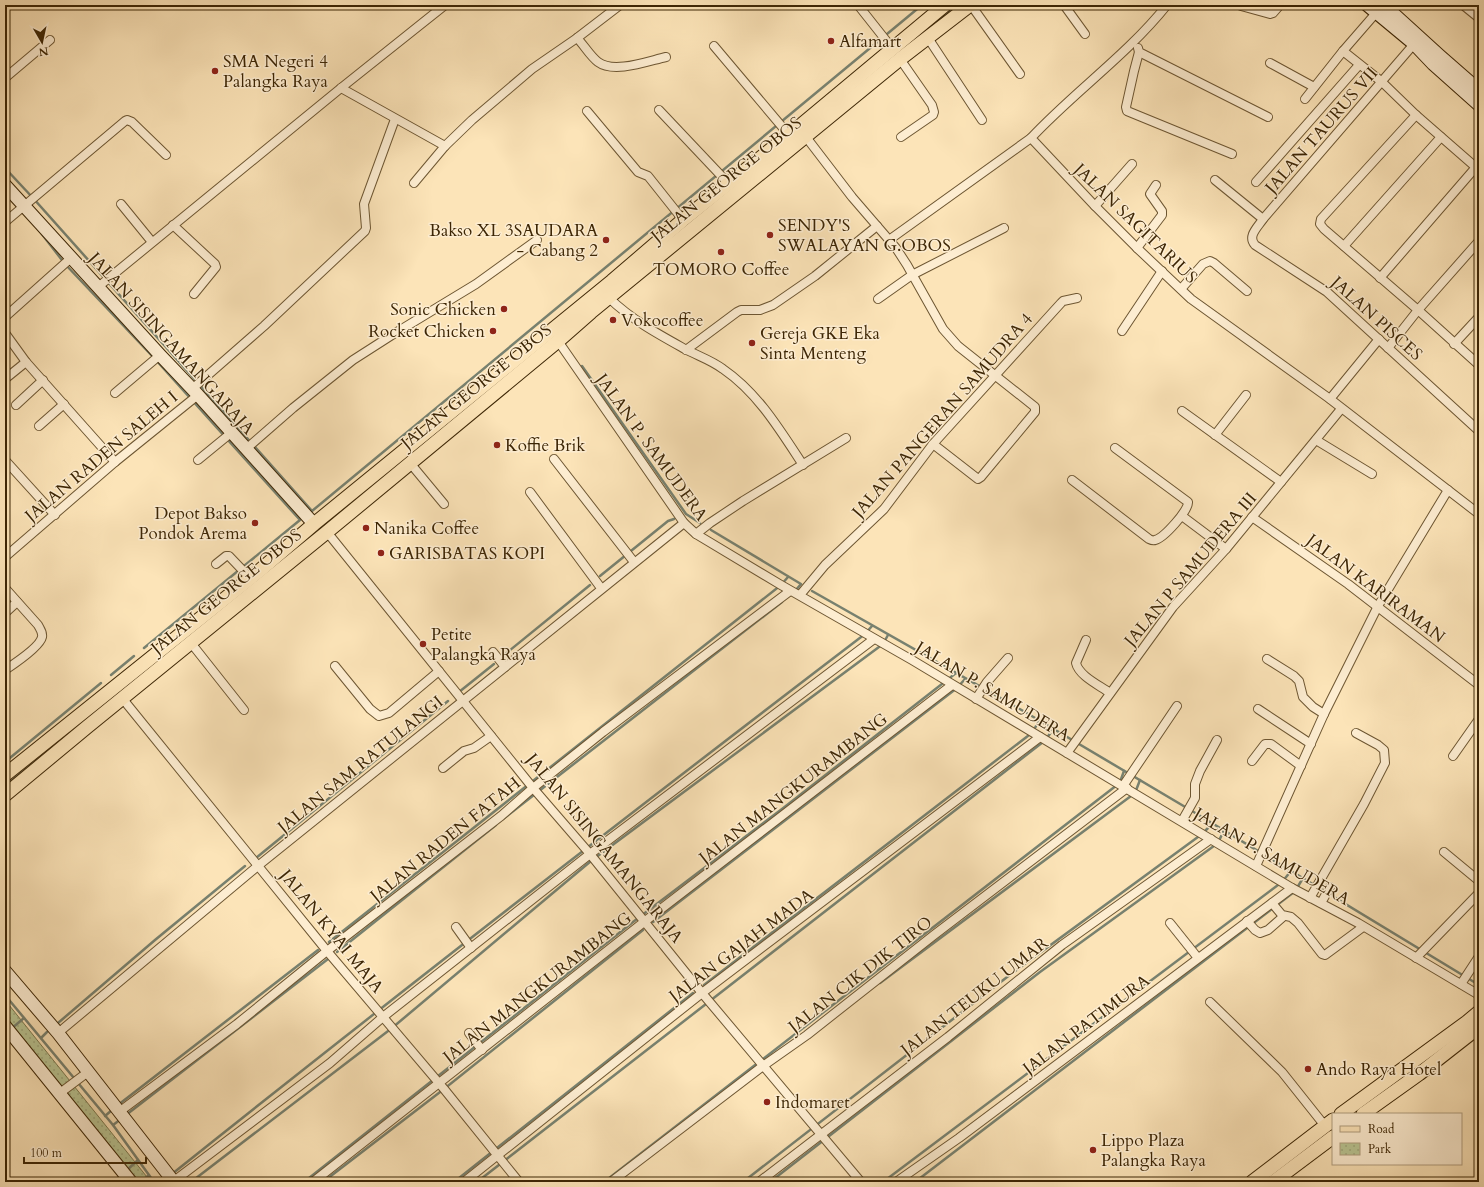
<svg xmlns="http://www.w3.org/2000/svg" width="1484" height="1187" font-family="Cardo,serif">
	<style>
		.park { fill: url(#park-dots); stroke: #7b764c }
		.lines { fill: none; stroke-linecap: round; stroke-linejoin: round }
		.stream { stroke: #78816f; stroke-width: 2.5 }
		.street-casing { stroke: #6d5632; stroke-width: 10 }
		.secondary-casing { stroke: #3d2605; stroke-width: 14 }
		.primary-casing { stroke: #3d2605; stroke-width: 15 }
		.street { stroke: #fdedd1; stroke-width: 8 }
		.secondary { stroke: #fdedd1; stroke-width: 12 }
		.primary { stroke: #fce4b8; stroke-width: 13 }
		.poi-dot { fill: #8f2418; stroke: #fdedd1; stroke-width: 1.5 }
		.labels { text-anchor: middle; stroke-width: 3; stroke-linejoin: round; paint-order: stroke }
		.poi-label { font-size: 17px; fill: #3d2605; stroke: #fdedd1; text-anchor: start }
		.street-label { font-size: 17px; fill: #3d2605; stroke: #fdedd1 }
	</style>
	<defs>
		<pattern id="park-dots" width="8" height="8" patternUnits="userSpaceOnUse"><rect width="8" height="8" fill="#b9c593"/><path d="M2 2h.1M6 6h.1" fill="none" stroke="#a0a97d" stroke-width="1.8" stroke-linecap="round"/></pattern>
	</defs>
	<rect width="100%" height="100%" fill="#fce4b8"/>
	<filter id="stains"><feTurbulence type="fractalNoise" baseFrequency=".005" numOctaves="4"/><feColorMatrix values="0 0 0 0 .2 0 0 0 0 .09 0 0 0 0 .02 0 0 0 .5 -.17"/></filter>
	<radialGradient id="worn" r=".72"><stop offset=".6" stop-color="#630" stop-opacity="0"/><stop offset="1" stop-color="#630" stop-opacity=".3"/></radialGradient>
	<path class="park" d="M 5,1000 L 151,1182 L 134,1182 L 5,1022 Z"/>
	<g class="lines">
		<g class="stream">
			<path d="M 914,39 L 958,5"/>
			<path d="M 5,168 L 33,198 L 312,511 L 922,5"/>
			<path d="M 38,229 L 65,264 L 155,359 L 300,520 L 144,648"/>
			<path d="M 582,366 L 686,514 L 700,523"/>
			<path d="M 711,530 L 801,584 L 795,591"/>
			<path d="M 306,539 L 378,480"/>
			<path d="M 600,576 L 668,521 L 674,519"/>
			<path d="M 812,591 L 1025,712 L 1192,811 L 1479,985"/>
			<path d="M 504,655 L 590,585"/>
			<path d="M 147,670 L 176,646"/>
			<path d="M 111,675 L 134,656"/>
			<path d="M 459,692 L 494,664"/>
			<path d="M 1047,738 L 1053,729"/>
			<path d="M 5,762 L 101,683"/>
			<path d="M 1120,782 L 1124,771"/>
			<path d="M 5,786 L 53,747"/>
			<path d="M 503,819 L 782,602"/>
			<path d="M 256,858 L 448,701"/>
			<path d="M 1297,888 L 1303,878"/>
			<path d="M 653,922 L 957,688 L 965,679"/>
			<path d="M 329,942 L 781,585 L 788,577"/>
			<path d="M 337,952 L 496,825"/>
			<path d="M 880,983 L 1135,793 L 1140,780"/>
			<path d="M 704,985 L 1033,732 L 1039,720"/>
			<path d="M 5,995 L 113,1125 L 154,1182"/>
			<path d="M 58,1023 L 155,940 L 245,866"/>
			<path d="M 11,1029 L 24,1018"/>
			<path d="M 41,1038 L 47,1032"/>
			<path d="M 118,1105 L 318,950"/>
			<path d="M 126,1115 L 328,959"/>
			<path d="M 105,1116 L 112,1110"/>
			<path d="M 113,1125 L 121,1119"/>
			<path d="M 127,1170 L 138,1160"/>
			<path d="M 172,1174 C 401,991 632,812 865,634 L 872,626"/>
			<path d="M 5,1178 L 8,1182"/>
			<path d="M 113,1182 L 121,1175"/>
			<path d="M 141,1182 L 149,1175"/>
			<path d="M 191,1182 L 392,1028 L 591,861 L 883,644 L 888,635"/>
			<path d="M 304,1182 L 633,922 L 782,809 L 956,673"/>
			<path d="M 323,1182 L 444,1089 L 643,930"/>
			<path d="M 454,1182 L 693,993"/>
			<path d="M 477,1182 L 1043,742"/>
			<path d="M 604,1182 L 1117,785"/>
			<path d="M 743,1182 L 1011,974 L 1202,834 L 1213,823"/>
			<path d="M 770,1182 L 1040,972 L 1218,843 L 1224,830"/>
			<path d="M 883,1182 L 1282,882 L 1291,871"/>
			<path d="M 915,1182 L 1294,892"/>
		</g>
		<g class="street-casing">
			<g id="street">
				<path d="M 858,5 L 892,48"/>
				<path d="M 971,5 L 1020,74"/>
				<path d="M 1064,5 L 1085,34"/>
				<path d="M 1167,5 C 1127,55 1074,92 1031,138 L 1095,206 L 1137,248 L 1191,299 L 1330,399 L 1479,514"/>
				<path d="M 1463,5 L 1479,18"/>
				<path d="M 1241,6 L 1270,14 L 1273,13 L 1280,5"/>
				<path d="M 577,38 C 584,45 590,56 598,62 C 614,74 648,61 666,57"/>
				<path d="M 928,38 L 982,120"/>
				<path d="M 1414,44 L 1263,219 C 1258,227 1247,236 1255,245 L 1327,292 L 1479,431"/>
				<path d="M 714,46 L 789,135"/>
				<path d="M 1138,48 L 1139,52 L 1268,117"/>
				<path d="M 1343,51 L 1382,82 L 1416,115 L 1479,170"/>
				<path d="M 1139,52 L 1134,71 L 1126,107 L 1127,111 L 1232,154"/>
				<path d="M 900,59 L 932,105 L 934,112 L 933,115 L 901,137"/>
				<path d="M 1270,63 L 1314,87"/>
				<path d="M 5,78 L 50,40"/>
				<path d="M 341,88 L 445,146"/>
				<path d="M 1305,99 L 1343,51 L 1376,13"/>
				<path d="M 659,110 L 728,183"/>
				<path d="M 587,111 L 638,172 L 648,176 L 683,220"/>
				<path d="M 1416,115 L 1321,219 L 1320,224 L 1324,229 L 1418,310 L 1479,365"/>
				<path d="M 806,137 L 852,197 L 896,248 L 907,265 L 943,329 L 958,346 L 1035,407 L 1035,412 L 981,477 L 978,479 L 933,444"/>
				<path d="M 1215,180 L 1263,219"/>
				<path d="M 1256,182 L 1359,65"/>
				<path d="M 414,183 L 445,146 L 472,120 L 532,69 L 577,38 L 620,5"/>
				<path d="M 121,204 L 152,242"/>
				<path d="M 1095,206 L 1132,164"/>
				<path d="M 5,222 L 125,121 L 127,120 L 132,122 L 166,155"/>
				<path d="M 173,225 L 215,264 L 216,267 L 194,294"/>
				<path d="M 889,240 L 1031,138"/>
				<path d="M 1344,246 L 1441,137"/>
				<path d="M 1137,248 L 1162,215 L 1162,211 L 1150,194 L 1156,185"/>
				<path d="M 1380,278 L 1476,167"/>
				<path d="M 98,287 L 341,88 L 445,5"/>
				<path d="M 1181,289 L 1203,264 L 1210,261 L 1214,263 L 1247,291"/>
				<path d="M 609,298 C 632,320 658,334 685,349 C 698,356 711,360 723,369 C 758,393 780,430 803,465"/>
				<path d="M 878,299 L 912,275 L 1004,228"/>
				<path d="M 5,317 L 71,258"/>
				<path d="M 1122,331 L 1162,271"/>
				<path d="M 5,333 L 26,362 L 115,462"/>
				<path d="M 558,341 L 684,523 L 696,534 L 781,585 L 912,660 L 1292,888 L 1358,923 L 1479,995"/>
				<path d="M 1454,344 L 1479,317"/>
				<path d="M 1388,348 L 1418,310 L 1479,241"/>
				<path d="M 686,350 L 737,312 L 741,310 L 760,310 L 773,305 L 815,276 L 877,226"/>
				<path d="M 5,379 L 26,362"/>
				<path d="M 192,389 L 264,326 L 365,231 L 366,228 L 364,204 L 395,119"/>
				<path d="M 115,393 L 160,355"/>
				<path d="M 1330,399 L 1379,339"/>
				<path d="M 16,405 L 43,380"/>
				<path d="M 1182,411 L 1281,482"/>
				<path d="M 39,426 L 64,404"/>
				<path d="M 1215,435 L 1246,395"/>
				<path d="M 1316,440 L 1372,474"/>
				<path d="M 246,449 L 293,408 L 353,360 L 392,335 L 476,284 L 537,240"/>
				<path d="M 554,459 L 634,562"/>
				<path d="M 5,460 L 55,515"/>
				<path d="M 198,460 L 231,433"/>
				<path d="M 410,463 L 444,504"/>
				<path d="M 1072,480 L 1149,539 C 1151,540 1153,541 1155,540 C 1164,538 1189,510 1188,502 L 1115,448"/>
				<path d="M 530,492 L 601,588"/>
				<path d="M 1182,516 L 1226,549"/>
				<path d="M 1252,517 L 1348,584 L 1479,685"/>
				<path d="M 327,532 L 533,788 L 590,854 L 702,993 L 861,1182"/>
				<path d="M 696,534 L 710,523 L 743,501 L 846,438"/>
				<path d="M 5,557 L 115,462 L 198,395"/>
				<path d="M 216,564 L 226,556 L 229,556 L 250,578"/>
				<path d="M 5,588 L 38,625 C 40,629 43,632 42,637 C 40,647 14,664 5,670"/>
				<path d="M 800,595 L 825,565 L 884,509 L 933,444 L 1061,303 L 1063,301 L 1077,298"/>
				<path d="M 5,613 L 17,602"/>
				<path d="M 1086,640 L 1076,663 C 1079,676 1099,685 1110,693"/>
				<path d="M 191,643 L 244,710"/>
				<path d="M 493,652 L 505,667"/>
				<path d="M 1267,659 L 1294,676 L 1299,681 L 1303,697 L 1313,707 L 1324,714"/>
				<path d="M 335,666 L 370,709 L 379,716 L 389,713 L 439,671"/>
				<path d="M 122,698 L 327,951 L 444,1089 L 519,1182"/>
				<path d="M 976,699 L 987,682 L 1008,658"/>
				<path d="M 1258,709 L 1311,744"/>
				<path d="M 1067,753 L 1173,607 L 1226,549 L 1341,409"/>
				<path d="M 1453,756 L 1479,719"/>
				<path d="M 1252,761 L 1265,744 L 1271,744 L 1301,766"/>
				<path d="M 443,768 L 464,751 L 474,748 L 491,736"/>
				<path d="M 1123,786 L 1177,706"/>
				<path d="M 1182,821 L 1195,798 L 1195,784 L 1200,771 L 1217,740"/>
				<path d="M 1444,852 L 1479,881"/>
				<path d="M 1256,866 L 1324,714 L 1378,606 L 1448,490"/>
				<path d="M 1310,898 L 1364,804 L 1385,763 L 1384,750 L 1378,745 L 1356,733"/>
				<path d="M 1272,903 L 1282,915 L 1291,917 L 1298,923 L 1322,954 L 1325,955 L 1363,927"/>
				<path d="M 1321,903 L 1330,887"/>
				<path d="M 1247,921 L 1255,930 L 1260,933 L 1268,930 L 1284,916"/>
				<path d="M 1170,923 L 1198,958"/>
				<path d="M 456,927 L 471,948"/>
				<path d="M 1416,958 L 1479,893"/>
				<path d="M 1461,984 L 1478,958"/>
				<path d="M 1210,1002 L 1282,1072 L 1325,1126"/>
				<path d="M 58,1033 L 259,865 L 684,523"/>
				<path d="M 469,1033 L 482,1050"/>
				<path d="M 60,1093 L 88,1072"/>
				<path d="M 119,1112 L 237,1024 L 327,951 L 501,816 L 533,788 L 603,732 L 790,591"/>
				<path d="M 174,1181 L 330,1063 L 383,1017 L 590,854 L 874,639"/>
				<path d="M 313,1182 L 644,922 L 952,685"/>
				<path d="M 464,1182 L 702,993 L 1040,737"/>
				<path d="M 611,1182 L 763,1066 L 807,1035 L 934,935 L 1127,788"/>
				<path d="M 759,1182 L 948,1037 L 1062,945 L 1211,839"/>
				<path d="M 896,1182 L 959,1138 L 1292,888"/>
			</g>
		</g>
		<g class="secondary-casing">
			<g id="secondary">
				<path d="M 1367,5 L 1414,44 L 1433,64 L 1479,105"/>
				<path d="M 1384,5 L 1440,56 L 1479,90"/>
				<path d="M 5,185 L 160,355 L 198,395 L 314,524"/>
				<path d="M 5,971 L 58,1033 L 174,1182"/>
				<path d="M 5,1026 L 131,1182"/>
			</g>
		</g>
		<g class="primary-casing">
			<g id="primary">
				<path d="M 5,775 L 258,572 L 314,524 L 612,281 L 683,220 L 789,135 L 945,5"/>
				<path d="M 5,795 L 87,727 L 327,532 L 558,341 L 591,312 L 900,59 L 970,5"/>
				<path d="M 1341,1114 L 1467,1022 L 1479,1012"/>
				<path d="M 1363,1114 L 1419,1074 L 1479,1027"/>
				<path d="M 1252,1182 L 1333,1120"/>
				<path d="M 1273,1182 L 1333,1137"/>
			</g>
		</g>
		<use href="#street" class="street"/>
		<use href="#secondary" class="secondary"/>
		<use href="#primary" class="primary"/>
	</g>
	<g class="poi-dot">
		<circle cx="831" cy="41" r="4"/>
		<circle cx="215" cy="71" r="4"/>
		<circle cx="770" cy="235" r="4"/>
		<circle cx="606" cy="240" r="4"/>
		<circle cx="721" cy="252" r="4"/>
		<circle cx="504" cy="309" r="4"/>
		<circle cx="613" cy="320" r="4"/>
		<circle cx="493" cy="331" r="4"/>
		<circle cx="752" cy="343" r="4"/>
		<circle cx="497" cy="445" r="4"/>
		<circle cx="255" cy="523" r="4"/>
		<circle cx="366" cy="528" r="4"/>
		<circle cx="381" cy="553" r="4"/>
		<circle cx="423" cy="644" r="4"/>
		<circle cx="1308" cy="1069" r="4"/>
		<circle cx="767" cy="1102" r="4"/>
		<circle cx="1093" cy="1150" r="4"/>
	</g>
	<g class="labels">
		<g class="poi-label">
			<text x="839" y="47">Alfamart</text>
			<text x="223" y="67">SMA Negeri 4<tspan x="223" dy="20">Palangka Raya</tspan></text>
			<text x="778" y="231">SENDY'S<tspan x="778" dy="20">SWALAYAN G.OBOS</tspan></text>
			<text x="598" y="236" text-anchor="end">Bakso XL 3SAUDARA<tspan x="598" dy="20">- Cabang 2</tspan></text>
			<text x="721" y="275" text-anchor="middle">TOMORO Coffee</text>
			<text x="496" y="315" text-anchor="end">Sonic Chicken</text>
			<text x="621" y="326">Vokocoffee</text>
			<text x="485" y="337" text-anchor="end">Rocket Chicken</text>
			<text x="760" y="339">Gereja GKE Eka<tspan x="760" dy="20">Sinta Menteng</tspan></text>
			<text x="505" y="451">Koffie Brik</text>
			<text x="247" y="519" text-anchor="end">Depot Bakso<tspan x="247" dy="20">Pondok Arema</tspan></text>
			<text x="374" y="534">Nanika Coffee</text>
			<text x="389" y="559">GARISBATAS KOPI</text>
			<text x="431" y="640">Petite<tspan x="431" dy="20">Palangka Raya</tspan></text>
			<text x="1316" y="1075">Ando Raya Hotel</text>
			<text x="775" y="1108">Indomaret</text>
			<text x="1101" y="1146">Lippo Plaza<tspan x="1101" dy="20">Palangka Raya</tspan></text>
		</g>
		<g class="street-label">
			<text transform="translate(1321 130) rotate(-49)" y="6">JALAN TAURUS VII</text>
			<text transform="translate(726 179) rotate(-39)" y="6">JALAN GEORGE OBOS</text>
			<text transform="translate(1136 223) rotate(44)" y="6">JALAN SAGITARIUS</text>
			<text transform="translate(1377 318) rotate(42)" y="6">JALAN PISCES</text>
			<text transform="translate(172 343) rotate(48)" y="6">JALAN SISINGAMANGARAJA</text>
			<text transform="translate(476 386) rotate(-39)" y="6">JALAN GEORGE OBOS</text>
			<text transform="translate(942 415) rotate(-49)" y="6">JALAN PANGERAN SAMUDRA 4</text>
			<text transform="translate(652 447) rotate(54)" y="6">JALAN P. SAMUDERA</text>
			<text transform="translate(101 456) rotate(-40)" y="6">JALAN RADEN SALEH I</text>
			<text transform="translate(1190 569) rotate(-50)" y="6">JALAN P SAMUDERA III</text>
			<text transform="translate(1376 588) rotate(37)" y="6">JALAN KARIRAMAN</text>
			<text transform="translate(226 591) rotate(-39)" y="6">JALAN GEORGE OBOS</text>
			<text transform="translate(993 691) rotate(31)" y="6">JALAN P. SAMUDERA</text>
			<text transform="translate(360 764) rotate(-39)" y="6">JALAN SAM RATULANGI</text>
			<text transform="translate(793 788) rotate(-38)" y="6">JALAN MANGKURAMBANG</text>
			<text transform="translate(445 839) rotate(-39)" y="6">JALAN RADEN FATAH</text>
			<text transform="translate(605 848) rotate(51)" y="6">JALAN SISINGAMANGARAJA</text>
			<text transform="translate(1272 856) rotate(30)" y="6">JALAN P. SAMUDERA</text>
			<text transform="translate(332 931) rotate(51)" y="6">JALAN KYAI MAJA</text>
			<text transform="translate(741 945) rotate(-37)" y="6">JALAN GAJAH MADA</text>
			<text transform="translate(860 974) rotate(-38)" y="6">JALAN CIK DIK TIRO</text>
			<text transform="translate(537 987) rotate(-38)" y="6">JALAN MANGKURAMBANG</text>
			<text transform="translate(974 996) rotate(-38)" y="6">JALAN TEUKU UMAR</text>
			<text transform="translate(1086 1024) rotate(-37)" y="6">JALAN PATIMURA</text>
		</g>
	</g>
	<rect width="1484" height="1187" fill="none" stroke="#fce4b8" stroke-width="20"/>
	<rect x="6" y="6" width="1472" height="1175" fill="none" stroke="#3d2605" stroke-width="2"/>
	<rect x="10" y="10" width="1464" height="1167" fill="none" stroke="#3d2605"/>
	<rect x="1332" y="1113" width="130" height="52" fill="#fdedd1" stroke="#b09d7f"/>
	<rect x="1340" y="1126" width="20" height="6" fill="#fce4b8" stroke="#b09d7f"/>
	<text x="1368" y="1133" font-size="12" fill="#3d2605">Road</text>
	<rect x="1340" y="1143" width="20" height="12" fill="url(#park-dots)" stroke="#b09d7f"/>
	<text x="1368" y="1153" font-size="12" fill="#3d2605">Park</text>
	<g transform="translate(42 42) rotate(171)" stroke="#fdedd1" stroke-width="3" paint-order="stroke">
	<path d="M0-3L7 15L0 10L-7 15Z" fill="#3d2605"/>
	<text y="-6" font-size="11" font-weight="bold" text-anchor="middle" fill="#3d2605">N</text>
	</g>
	<path d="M24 1157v6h122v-6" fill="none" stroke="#3d2605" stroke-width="2"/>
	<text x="30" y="1157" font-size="12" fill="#3d2605" stroke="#fdedd1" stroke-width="3" paint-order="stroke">100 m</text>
	<rect width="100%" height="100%" filter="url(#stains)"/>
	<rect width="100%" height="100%" fill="url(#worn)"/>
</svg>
